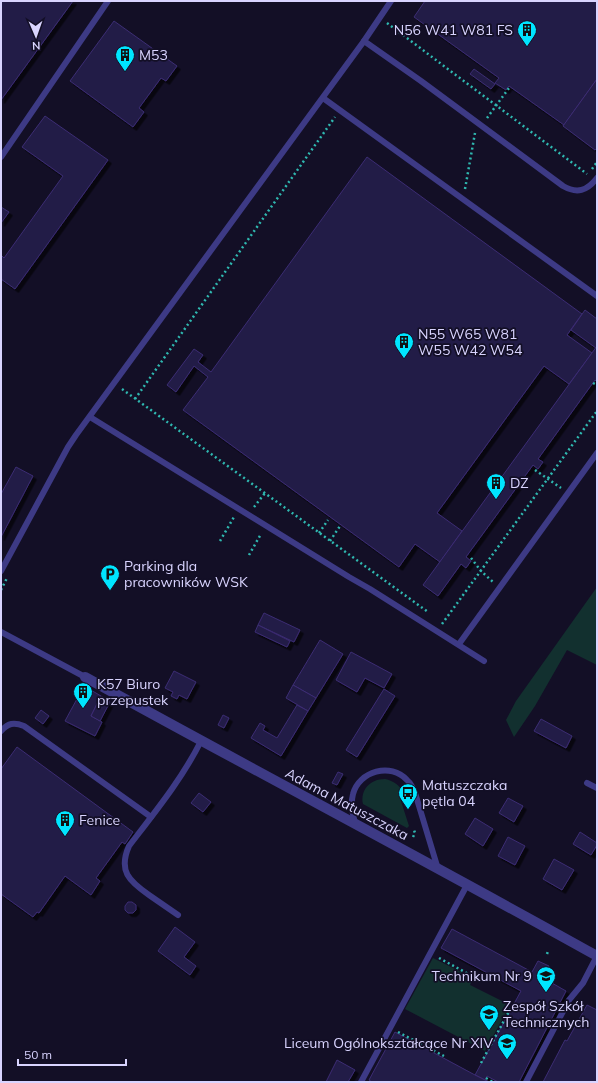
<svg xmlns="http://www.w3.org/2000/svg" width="598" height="1083" font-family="Mulish,sans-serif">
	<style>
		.green { fill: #12302f }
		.building { fill: #241b47; stroke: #3b2d73; filter: url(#shadow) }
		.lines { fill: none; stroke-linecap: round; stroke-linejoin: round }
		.path { stroke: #2fb8b0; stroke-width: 2.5; stroke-dasharray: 2 3; stroke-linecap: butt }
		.lane { stroke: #3d3a85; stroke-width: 6 }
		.street { stroke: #3d3a85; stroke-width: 10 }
		.labels { text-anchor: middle; stroke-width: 3.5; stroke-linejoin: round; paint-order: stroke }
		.poi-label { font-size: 14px; fill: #d9d4ff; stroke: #130f26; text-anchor: start }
		.street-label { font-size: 14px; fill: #d9d4ff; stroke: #130f26 }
	</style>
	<defs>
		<filter id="shadow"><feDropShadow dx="3.5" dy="3.5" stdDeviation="0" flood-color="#0009"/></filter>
	</defs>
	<rect width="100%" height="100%" fill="#130f26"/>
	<g class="green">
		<path d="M 597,587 L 597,665 L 567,650 L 535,706 L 514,737 L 506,720 L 516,701 Z"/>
		<path d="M 385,779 C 394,781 399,785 404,793 L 399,795 L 409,826 L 407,828 L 363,804 C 360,790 370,779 385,779 Z"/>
		<path d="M 433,958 L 473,978 L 470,985 L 510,1005 L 485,1051 L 405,1009 Z"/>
	</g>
	<g class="building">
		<path d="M 1,1 L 73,1 L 1,100 Z"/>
		<path d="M 425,1 L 597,1 L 597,79 L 564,125 L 509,86 L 506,90 L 495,83 L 499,78 L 414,17 Z"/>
		<path d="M 114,21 L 177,66 L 166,81 L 161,78 L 139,108 L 144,112 L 133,127 L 70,81 Z"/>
		<path d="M 474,69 L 495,84 L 491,89 L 470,74 Z"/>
		<path d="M 597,79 L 597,148 L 595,150 L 563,126 Z"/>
		<path d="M 45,116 L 108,160 L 15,289 L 1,279 L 1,255 L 4,258 L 63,176 L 22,147 Z"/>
		<path d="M 367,157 L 582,314 L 567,335 L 592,353 L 569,384 L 544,366 L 437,513 L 462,531 L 440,562 L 415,544 L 399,567 L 183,410 L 208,377 L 194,366 L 176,392 L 167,385 L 194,349 L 203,355 L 198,362 L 211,372 Z"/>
		<path d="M 1,207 L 9,212 L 1,223 Z"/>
		<path d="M 585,310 L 597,319 L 597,346 L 596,348 L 571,330 Z"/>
		<path d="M 597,346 L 597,382 L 595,380 L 538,459 L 543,462 L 538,469 L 533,465 L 466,557 L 471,561 L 466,568 L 461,564 L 438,596 L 423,585 Z"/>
		<path d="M 16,467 L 33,476 L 1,537 L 1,494 Z"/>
		<path d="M 264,613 L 300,630 L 294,642 L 258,625 Z"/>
		<path d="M 258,625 L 290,641 L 287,647 L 255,632 Z"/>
		<path d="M 320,640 L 343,654 L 316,698 L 293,685 Z"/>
		<path d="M 351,652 L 392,674 L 384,688 L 365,678 L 357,692 L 336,680 Z"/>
		<path d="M 174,671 L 196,682 L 187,699 L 179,695 L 177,699 L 171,696 L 173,692 L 165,688 Z"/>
		<path d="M 293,685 L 316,698 L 308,711 L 286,698 Z"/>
		<path d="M 84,686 L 101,696 L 91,716 L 102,722 L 95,736 L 65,721 Z"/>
		<path d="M 384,689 L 395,696 L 357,757 L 346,750 Z"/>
		<path d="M 101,696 L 110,702 L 100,721 L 91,716 Z"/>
		<path d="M 297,705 L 308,711 L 281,756 L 251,738 L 260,723 L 265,726 L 263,730 L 277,738 Z"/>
		<path d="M 41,710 L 49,716 L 43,724 L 35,718 Z"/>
		<path d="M 223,715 L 229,718 L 224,728 L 218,725 Z"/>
		<path d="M 541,719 L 572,736 L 566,748 L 534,731 Z"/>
		<path d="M 17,747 L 133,832 L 125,844 L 122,842 L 96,878 L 100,881 L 91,895 L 65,876 L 39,913 L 37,912 L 33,917 L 1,894 L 1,769 Z"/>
		<path d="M 338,772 L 343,774 L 337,785 L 332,783 Z"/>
		<path d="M 199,793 L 211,802 L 203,812 L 191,803 Z"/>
		<path d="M 508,798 L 523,806 L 514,822 L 499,813 Z"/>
		<path d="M 475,818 L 493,829 L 483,846 L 465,834 Z"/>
		<path d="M 580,832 L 597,843 L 597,845 L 591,855 L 573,844 Z"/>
		<path d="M 508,837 L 525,846 L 515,865 L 498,856 Z"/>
		<path d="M 554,859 L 574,870 L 562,890 L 543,879 Z"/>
		<path d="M 128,902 L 132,902 L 136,905 L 136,910 L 133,913 L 128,913 L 125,910 L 125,906 Z"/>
		<path d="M 175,927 L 195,942 L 184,957 L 196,966 L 190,975 L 158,951 Z"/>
		<path d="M 452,929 L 532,972 L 538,961 L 549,966 L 543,978 L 566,991 L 519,1082 L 498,1082 L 487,1076 L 485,1080 L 475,1075 L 521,991 L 441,948 Z"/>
		<path d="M 587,1005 L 597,1010 L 597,1082 L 543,1082 L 565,1040 L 567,1041 Z"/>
		<path d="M 395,1032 L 475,1075 L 489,1082 L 372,1082 L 369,1080 Z"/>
		<path d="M 337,1060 L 355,1070 L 348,1082 L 326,1082 Z"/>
	</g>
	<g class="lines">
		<g class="path">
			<path d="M 387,23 L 587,174"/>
			<path d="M 487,118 L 509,88"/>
			<path d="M 592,169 L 597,162"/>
			<path d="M 465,189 L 475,133"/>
			<path d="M 593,383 L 597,385"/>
			<path d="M 122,389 L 428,612"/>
			<path d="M 135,399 L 335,117"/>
			<path d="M 535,470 L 561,488"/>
			<path d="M 254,507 L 265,493"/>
			<path d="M 319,533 L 328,520"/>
			<path d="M 220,541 L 234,517"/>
			<path d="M 330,541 L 340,526"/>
			<path d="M 249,555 L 261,534"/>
			<path d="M 471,558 L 481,571 L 493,582"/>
			<path d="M 1,590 L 7,578"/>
			<path d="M 442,624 L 597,411"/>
			<path d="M 413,837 L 415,833 L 414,830"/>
			<path d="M 547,954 L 548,951"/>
			<path d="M 439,958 L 474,977"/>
			<path d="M 398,1032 L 444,1056"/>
			<path d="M 481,1063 L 512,1006"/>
			<path d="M 486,1078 L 493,1082"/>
		</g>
		<g class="lane">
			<path d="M 364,41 L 391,1"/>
			<path d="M 323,98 L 597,296"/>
			<path d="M 1,157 L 108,1"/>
			<path d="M 90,417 L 349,577 L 370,589 L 484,661"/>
			<path d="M 1,571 L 68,447 L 76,435 L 364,41 L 421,81 L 563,186 C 577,194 587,191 597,178"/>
			<path d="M 1,632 L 85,677"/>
			<path d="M 459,644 L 597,453"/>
			<path d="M 1,731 C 8,723 14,722 24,726 L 151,817"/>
			<path d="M 587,783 L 597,788"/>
			<path d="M 355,824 C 353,814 350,804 353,794 C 359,771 391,762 407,780 C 412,784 414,790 416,796 L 438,869"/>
			<path d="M 178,915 C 168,908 159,902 149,895 C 129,881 118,871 129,846 C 155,812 182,779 201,741"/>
			<path d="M 361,1082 L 467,885"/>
			<path d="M 526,1082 L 569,1000 L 583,983 L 597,956"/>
		</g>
		<path class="street" d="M 85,677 C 255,771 427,861 597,956"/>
	</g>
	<defs>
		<g id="building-pin" transform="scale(1)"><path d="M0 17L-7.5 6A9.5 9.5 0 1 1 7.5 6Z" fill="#00e5ff" stroke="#130f26"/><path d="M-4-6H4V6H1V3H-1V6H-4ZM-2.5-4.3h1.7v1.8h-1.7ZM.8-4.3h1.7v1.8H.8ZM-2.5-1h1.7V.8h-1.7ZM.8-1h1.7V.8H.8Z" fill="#111"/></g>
		<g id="parking-pin" transform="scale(1)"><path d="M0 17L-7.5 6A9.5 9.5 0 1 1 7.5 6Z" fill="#00e5ff" stroke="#130f26"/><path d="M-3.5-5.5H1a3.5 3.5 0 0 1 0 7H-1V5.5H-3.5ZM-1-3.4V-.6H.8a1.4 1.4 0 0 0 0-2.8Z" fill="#111"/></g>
		<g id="bus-pin" transform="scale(1)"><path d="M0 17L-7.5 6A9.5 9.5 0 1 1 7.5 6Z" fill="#00e5ff" stroke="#130f26"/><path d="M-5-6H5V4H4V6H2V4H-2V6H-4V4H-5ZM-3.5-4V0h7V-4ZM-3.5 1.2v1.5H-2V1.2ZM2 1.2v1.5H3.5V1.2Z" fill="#111"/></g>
		<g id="school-pin" transform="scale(1)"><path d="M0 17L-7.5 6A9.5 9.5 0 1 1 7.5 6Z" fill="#00e5ff" stroke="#130f26"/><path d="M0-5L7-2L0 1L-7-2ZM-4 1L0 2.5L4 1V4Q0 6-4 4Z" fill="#111"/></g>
	</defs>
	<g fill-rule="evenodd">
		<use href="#building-pin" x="527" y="30"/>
		<use href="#building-pin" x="125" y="55"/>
		<use href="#building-pin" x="404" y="342"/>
		<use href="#building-pin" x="496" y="483"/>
		<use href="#parking-pin" x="110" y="574"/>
		<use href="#building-pin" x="83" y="692"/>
		<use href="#bus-pin" x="408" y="793"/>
		<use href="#building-pin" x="65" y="820"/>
		<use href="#school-pin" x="546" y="976"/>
		<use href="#school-pin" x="489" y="1014"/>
		<use href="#school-pin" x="507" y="1043"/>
	</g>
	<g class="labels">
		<g class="poi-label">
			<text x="513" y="35" text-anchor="end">N56 W41 W81 FS</text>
			<text x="139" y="60">M53</text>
			<text x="418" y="339">N55 W65 W81<tspan x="418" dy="16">W55 W42 W54</tspan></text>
			<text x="510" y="488">DZ</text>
			<text x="124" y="571">Parking dla<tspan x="124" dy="16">pracowników WSK</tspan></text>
			<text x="97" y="689">K57 Biuro<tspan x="97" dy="16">przepustek</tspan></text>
			<text x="422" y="790">Matuszczaka<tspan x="422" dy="16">pętla 04</tspan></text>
			<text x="79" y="825">Fenice</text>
			<text x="532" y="981" text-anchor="end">Technikum Nr 9</text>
			<text x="503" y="1011">Zespół Szkół<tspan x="503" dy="16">Technicznych</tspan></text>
			<text x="493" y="1048" text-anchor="end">Liceum Ogólnokształcące Nr XIV</text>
		</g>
		<g class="street-label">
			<text transform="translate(347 804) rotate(28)" y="5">Adama Matuszczaka</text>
		</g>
	</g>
	<rect width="598" height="1083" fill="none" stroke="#d9d4ff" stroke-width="4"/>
	<g transform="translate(36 36) rotate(178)" stroke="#130f26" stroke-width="3" paint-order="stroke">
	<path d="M0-3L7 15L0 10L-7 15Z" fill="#d9d4ff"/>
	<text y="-6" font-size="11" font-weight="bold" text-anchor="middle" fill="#d9d4ff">N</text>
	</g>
	<path d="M18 1059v6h108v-6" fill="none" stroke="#d9d4ff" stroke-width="2"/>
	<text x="24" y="1059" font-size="12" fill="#d9d4ff" stroke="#130f26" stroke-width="3" paint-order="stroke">50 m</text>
</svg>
